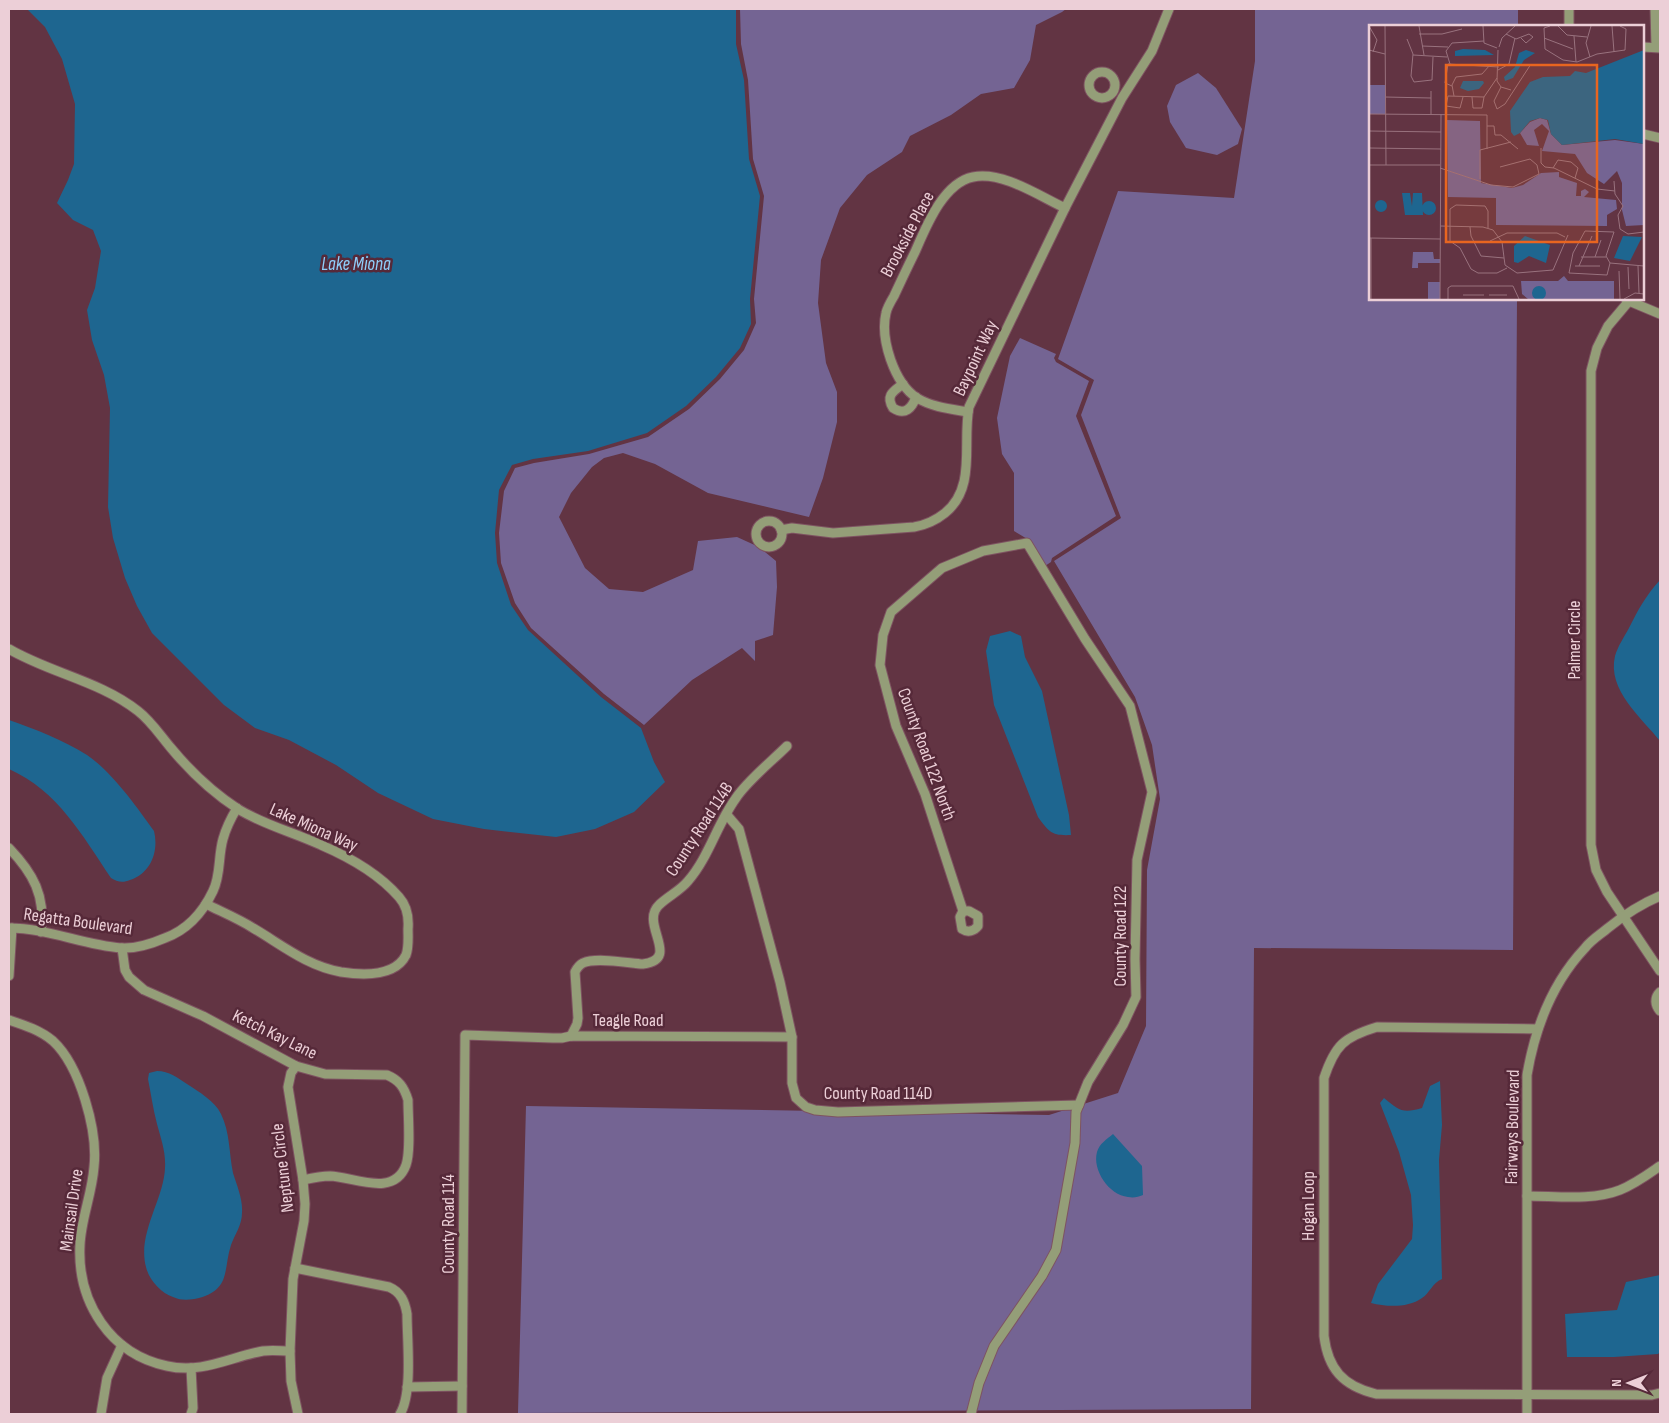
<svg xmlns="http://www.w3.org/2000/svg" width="1669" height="1423" font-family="'Sofia Sans Condensed',sans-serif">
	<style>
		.green { fill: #746493 }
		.water { fill: #1e6690 }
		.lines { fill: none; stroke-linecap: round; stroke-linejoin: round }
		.minor-casing { stroke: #7e5361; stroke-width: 11 }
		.minor { stroke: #949e78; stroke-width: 9 }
		.labels { text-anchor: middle; stroke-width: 5; stroke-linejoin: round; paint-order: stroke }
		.street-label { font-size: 18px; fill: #eccfd7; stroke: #562939 }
		.water-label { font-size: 19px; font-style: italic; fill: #8fcffb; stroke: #562939 }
		.inset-road { fill: none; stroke: #99727e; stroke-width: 1 }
		.view { fill: #e86520; fill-opacity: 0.15; stroke: #e86520; stroke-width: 2.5 }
		.inset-edge { fill: none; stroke: #eccfd7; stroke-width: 2.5 }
	</style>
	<rect width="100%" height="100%" fill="#623443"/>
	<g class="green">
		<path d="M 740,9 L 1066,9 L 1062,12 L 1036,25 L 1030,60 L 1014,88 L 981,94 L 951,115 L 910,136 L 902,152 L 867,175 L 840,208 L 821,260 L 818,303 L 826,363 L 837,392 L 837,422 L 823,478 L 809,517 L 708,493 L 655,464 L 623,453 L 604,458 L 592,467 L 571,493 L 559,517 L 585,568 L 609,589 L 643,592 L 693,570 L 698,541 L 737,537 L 759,547 L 776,561 L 777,587 L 773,635 L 755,641 L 755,661 L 742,648 L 692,680 L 644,725 L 604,694 L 531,628 L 515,603 L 501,563 L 499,533 L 504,491 L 515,468 L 534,463 L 589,454 L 648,437 L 689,409 L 720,379 L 744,350 L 756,323 L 754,299 L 764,196 L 753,159 L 748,80 L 741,44 Z"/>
		<path d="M 1255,9 L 1518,9 L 1518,26 L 1370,26 L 1370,299 L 1517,299 L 1513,950 L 1254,948 L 1251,1409 L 518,1413 L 526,1106 L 1049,1115 L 1118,1093 L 1146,1026 L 1147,870 L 1160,799 L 1152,745 L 1135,697 L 1054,561 L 1121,518 L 1081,415 L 1094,380 L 1058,359 L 1118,191 L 1234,198 L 1255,61 Z"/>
		<path d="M 1198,73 L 1216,88 L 1242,129 L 1238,144 L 1217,155 L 1186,148 L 1170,122 L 1167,106 L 1176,85 Z"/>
		<path d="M 1020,338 L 1056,354 L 1054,358 L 1056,362 L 1089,381 L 1076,416 L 1116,516 L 1052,558 L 1051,562 L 1045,566 L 1029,540 L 1014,531 L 1014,473 L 1002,454 L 997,418 L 1010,356 Z"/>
	</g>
	<g class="water">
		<path d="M 27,9 L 736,9 L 736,44 L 744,80 L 749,159 L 760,196 L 750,299 L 751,324 L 740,348 L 716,377 L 686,406 L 647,433 L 588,451 L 533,459 L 512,465 L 499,490 L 495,533 L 497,563 L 511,605 L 528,630 L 601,697 L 641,728 L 654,762 L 665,782 L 634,812 L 595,829 L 556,837 L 484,829 L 433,819 L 378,793 L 336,765 L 289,740 L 255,728 L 224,705 L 152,633 L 137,606 L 125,578 L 113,538 L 108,507 L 110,408 L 104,375 L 92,340 L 87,310 L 95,288 L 101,251 L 93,230 L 73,220 L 57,203 L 68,180 L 74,164 L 75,104 L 62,59 L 45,27 Z"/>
		<path d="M 1660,580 L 1660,741 C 1641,717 1607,690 1615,656 C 1618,646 1624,637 1629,628 C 1639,608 1645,597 1660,580 Z"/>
		<path d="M 1010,631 L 1021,636 L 1025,657 L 1042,691 L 1069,815 L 1071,835 C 1052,836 1049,832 1038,817 L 994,705 L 986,651 L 990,636 Z"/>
		<path d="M 9,720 C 35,729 63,740 87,755 C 111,771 137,807 154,831 C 159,851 151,873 130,880 C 123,883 117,882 111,878 C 82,835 58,791 9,769 Z"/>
		<path d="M 157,1071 C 169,1071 178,1078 187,1084 C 199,1092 215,1101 221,1114 C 230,1132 229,1153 233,1173 C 237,1186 243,1199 242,1213 C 242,1225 235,1234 231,1245 C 223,1270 231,1289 199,1298 C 190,1300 182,1301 173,1297 C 161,1293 149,1280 146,1267 C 137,1234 164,1199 165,1168 C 166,1152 161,1139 157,1124 C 153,1109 151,1094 148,1079 L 149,1073 Z"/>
		<path d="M 1440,1081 L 1442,1125 L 1439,1160 L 1442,1279 C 1432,1283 1430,1293 1422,1298 C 1408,1308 1387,1307 1371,1303 L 1378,1284 L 1412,1239 L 1413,1225 L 1411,1195 L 1399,1152 L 1380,1103 L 1384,1098 C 1399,1110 1402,1114 1422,1108 L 1430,1086 Z"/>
		<path d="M 1113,1134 L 1142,1166 L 1143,1195 C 1138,1197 1134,1198 1128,1197 C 1109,1195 1092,1170 1097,1152 C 1099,1144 1107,1139 1113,1134 Z"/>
		<path d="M 1660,1275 L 1660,1352 L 1658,1354 L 1614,1357 L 1567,1357 L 1565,1314 L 1617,1310 L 1626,1282 Z"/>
	</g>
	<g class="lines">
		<g class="minor-casing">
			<g id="minor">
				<path d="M 1569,9 L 1569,26"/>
				<path d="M 1655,9 L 1656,47"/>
				<path d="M 1643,47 L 1660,48"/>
				<circle cx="1102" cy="85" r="13"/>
				<path d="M 1643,134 L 1660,138"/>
				<path d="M 1626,299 L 1629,301 L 1660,314"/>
				<path d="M 1629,301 L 1608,326 L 1597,348 L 1591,371 L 1591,845 L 1596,870 L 1607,892 L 1660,971"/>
				<path d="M 903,384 C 894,391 885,395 893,408 C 905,416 912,408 916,397"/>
				<path d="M 968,412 C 951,409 932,407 917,398 C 894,383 880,339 886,313 C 887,308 891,301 894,296 C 901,281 908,266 915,252 C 926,227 943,183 973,177 C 1003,171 1039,196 1065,208"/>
				<circle cx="769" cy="534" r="13"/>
				<path d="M 781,530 L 792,528 L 833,533 L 914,527 C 926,525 935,521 945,513 C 977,487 962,443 969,407 L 1065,208 L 1122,98 L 1152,51 L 1169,9"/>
				<path d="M 9,649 C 50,673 100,681 138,711 C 151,721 160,735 171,748 C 190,771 212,792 238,809 C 264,825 293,832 321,845 C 349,857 379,874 399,897 C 407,906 409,917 408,929 C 408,937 409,947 406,955 C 395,977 361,975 341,972 C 307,966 282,945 253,928 C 239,919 222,912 206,904"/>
				<path d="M 727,815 L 739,829 L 780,982 L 792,1037 L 792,1083 L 796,1098 L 806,1107 L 815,1110 L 838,1112 L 1079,1105"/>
				<path d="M 9,848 C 33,873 46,896 41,932"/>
				<path d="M 963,911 L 969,911 L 978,916 L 978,926 C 974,931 968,933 962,929 L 960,917 L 963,911 L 925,794 L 896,726 L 880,665 L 883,635 L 891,612 L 942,568 L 983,551 L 1027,543 L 1085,639 L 1130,706 L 1152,792 L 1137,860 L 1135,959 L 1136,997 L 1123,1025 L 1088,1082 L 1076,1112 L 1075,1143 L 1056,1250 L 1042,1276 L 994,1346 L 979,1383 L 971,1414"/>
				<path d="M 9,928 C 47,928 83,945 121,948 C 136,949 151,944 165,938 C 187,930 203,912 213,891 C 221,875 218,856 223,839 C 226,828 231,818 237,808"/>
				<path d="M 122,948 L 125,970 L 129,977 L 144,990 L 203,1016 L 296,1066 L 325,1074 L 387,1075 C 399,1080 404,1087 408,1100 C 408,1117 411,1151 406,1165 C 394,1198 354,1177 330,1176 C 321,1176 312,1178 303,1180"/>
				<path d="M 9,976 L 12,928"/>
				<path d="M 1660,992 C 1654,998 1655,1005 1660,1011"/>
				<path d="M 9,1020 C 24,1025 40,1030 53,1041 C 80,1066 98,1131 94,1167 C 92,1194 81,1219 80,1245 C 77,1302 110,1354 167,1366 C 202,1374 230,1357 263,1351 C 272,1350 281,1351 290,1351"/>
				<path d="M 1538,1029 L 1377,1027 C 1344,1037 1335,1045 1324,1078 L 1324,1336 C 1328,1369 1343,1386 1376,1394 L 1652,1395 L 1660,1393"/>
				<path d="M 571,1036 L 577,1024 L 578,1018 L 575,972 C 577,968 579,965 583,963 C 596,957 628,963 643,964 C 682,959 639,924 659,905 C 668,896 680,891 688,881 C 709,857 717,824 736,798 C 747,781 772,761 787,746"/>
				<path d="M 296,1066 L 291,1073 L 288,1087 L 303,1180 L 305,1204 L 304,1221 L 293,1279 L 290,1351 L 291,1381 L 298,1414"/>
				<path d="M 1527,1196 C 1556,1196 1592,1201 1620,1190 C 1635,1184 1647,1175 1660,1166"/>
				<path d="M 295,1268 L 389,1287 C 401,1292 405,1302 407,1314 C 407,1340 413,1393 400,1414"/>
				<path d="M 407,1387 L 462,1386"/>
				<path d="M 101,1414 L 107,1378 L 122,1345"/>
				<path d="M 191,1414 L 193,1408 L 191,1368"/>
				<path d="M 462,1414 L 465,1035 L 553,1038 L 562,1038 L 571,1036 L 792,1037"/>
				<path d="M 1527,1414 L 1527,1075 C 1535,1028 1552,983 1585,948 C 1591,940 1601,934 1608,928 C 1624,915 1641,904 1660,896"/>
			</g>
		</g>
		<use href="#minor" class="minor"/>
	</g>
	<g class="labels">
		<g class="street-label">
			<text transform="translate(907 234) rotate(-62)" y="6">Brookside Place</text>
			<text transform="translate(975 358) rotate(-65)" y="6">Baypoint Way</text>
			<text transform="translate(1574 640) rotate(-90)" y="6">Palmer Circle</text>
			<text transform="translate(927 754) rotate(70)" y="6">County Road 122 North</text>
			<text transform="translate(314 827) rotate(24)" y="6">Lake Miona Way</text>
			<text transform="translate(699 829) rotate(-57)" y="6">County Road 114B</text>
			<text transform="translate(78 921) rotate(8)" y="6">Regatta Boulevard</text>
			<text transform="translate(1120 936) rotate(-90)" y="6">County Road 122</text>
			<text x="628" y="1026">Teagle Road</text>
			<text transform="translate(275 1034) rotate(26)" y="6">Ketch Kay Lane</text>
			<text x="878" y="1099">County Road 114D</text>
			<text transform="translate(1512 1127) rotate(-89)" y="6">Fairways Boulevard</text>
			<text transform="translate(282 1168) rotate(-97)" y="6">Neptune Circle</text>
			<text transform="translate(1308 1206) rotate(-90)" y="6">Hogan Loop</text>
			<text transform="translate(71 1210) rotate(-82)" y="6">Mainsail Drive</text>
			<text transform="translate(448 1224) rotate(-90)" y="6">County Road 114</text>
		</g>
		<g class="water-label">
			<text x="356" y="270">Lake Miona</text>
		</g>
	</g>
	<g transform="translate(1369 25)">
		<rect width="275" height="275" fill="#623443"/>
		<path d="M 0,60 L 16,60 L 16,89 L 0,89 ZM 171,93 L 178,95 L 182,109 L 193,120 L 246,115 L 275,119 L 275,200 L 257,201 L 253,185 L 253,158 L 248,146 L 235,159 L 218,148 L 206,129 L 173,126 L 180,106 L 173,99 L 165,105 L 170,121 L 158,120 L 151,108 L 161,97 ZM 78,95 L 111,96 L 112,158 L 143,163 L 154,160 L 172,148 L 190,147 L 190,152 L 208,158 L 207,171 L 212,171 L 212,166 L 216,164 L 220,167 L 215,172 L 247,175 L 248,184 L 238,190 L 238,201 L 127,200 L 127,173 L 79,172 ZM 44,227 L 64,227 L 65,234 L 71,234 L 71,238 L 49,238 L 49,243 L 43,243 ZM 195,251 L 199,256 L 245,256 L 245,274 L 159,274 L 153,269 L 152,256 L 189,256 ZM 59,257 L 71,257 L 71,274 L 59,274 Z" fill="#746493"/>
		<path d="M 94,24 L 116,25 L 125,30 L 86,31 L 86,26 ZM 157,25 L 166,28 L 155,35 L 144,53 L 136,56 L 135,52 L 146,42 L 150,28 ZM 275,25 L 275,119 L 246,114 L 193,120 L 182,109 L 179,95 L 171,93 L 161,96 L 151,108 L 145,111 L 142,107 L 141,86 L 161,57 L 174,52 L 201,51 L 206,46 L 217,48 ZM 94,56 L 114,56 L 115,58 L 110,64 L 99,66 L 91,63 ZM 33,168 L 41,168 L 43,181 L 44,168 L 53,168 L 54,190 L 36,190 ZM6 181a6 6 0 1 1 12 0a6 6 0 1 1-12 0ZM53 183a7 7 0 1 1 14 0a7 7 0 1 1-14 0ZM 156,211 L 181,220 L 177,238 L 160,231 L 149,238 L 145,237 L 145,221 ZM 254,211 L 273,212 L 261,236 L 245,233 ZM163 268a7 7 0 1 1 14 0a7 7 0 1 1-14 0Z" fill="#1e6690"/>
		<path class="inset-road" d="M 0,1 L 8,15 L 4,27M 16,1 L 17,140M 50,1 L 55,30M 114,1 L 115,18 L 128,23M 181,1 L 175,3 L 176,24 L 194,35 L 208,37 L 228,29 L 256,25 L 257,4 L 251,1M 189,1 L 198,10 L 218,12M 243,1 L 245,27M 50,9 L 73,9 L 93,4M 137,9 L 147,14 L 160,9 L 164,12 L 157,18 L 152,13M 205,11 L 207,37M 175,13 L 204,24M 38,14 L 44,29 L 42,51 L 45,57 L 63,55 L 64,32M 53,21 L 79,22M 130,22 L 133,13 L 146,1M 0,25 L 16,29M 129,25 L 128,56 L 132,62 L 142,65M 44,30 L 78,32M 221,32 L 217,18 L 222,1M 81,39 L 77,26 L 83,18 L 115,16M 129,45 L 140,39 L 146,13M 83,61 L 76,58 L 79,39 L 130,42M 132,62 L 125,76 L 128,84 L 136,79 L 162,39M 85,71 L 83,60 L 87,52 L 113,49 L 121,40M 16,72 L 62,73M 94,72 L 91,83 L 77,81 L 79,71 L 115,72M 103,72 L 104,83 L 113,83 L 115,72 L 128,53M 0,89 L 118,90 L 118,124M 62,89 L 62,66M 118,101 L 125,101 L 126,110 L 132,110 L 149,124M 0,106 L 72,107M 0,123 L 72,124M 172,123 L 172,138 L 176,142 L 185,143 L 228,164 L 246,166M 0,140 L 71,140M 71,143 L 122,160 L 144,162 L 170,149 L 168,140 L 161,134 L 131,142M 184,143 L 189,135 L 202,137 L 209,143 L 206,153M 111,154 L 111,125 L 142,117M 245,156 L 246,169 L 254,181 L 249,190 L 251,204 L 259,209 L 275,207M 71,201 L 114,202 L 124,205 L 133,217 L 136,240 L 148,248 L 184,245 L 199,210M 101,202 L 102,211 L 112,231 L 135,233M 119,203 L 119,186 L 116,181 L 87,180 L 81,184 L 81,216 L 91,223 L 102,244 L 109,248 L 128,248 L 138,243M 0,213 L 71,214M 123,217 L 121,216 L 138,208 L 188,208 L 196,212M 212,232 L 237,232M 226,232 L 232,215M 241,238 L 238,250 L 200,248 L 204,228 L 216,206 L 245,207 L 237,231 L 241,238 L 275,241M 206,241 L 231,241M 210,241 L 223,211M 269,241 L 270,268M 259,242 L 260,264M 250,246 L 251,274M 94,270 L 115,270M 120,270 L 138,270M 2,274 L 2,213M 71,274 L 72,89M 79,274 L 79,263 L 82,261 L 144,261 L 150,274M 255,274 L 266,268 L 275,269"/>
		<path class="view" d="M 77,40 L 228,40 L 228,217 L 77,217 Z"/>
		<rect width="275" height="275" class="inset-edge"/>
	</g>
	<rect width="1669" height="1423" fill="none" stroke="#eccfd7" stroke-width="20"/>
	<g transform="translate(1629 1383) rotate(270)" stroke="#562939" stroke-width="4" paint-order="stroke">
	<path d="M0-4L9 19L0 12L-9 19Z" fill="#eccfd7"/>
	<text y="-8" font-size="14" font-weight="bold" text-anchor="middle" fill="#eccfd7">N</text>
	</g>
</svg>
